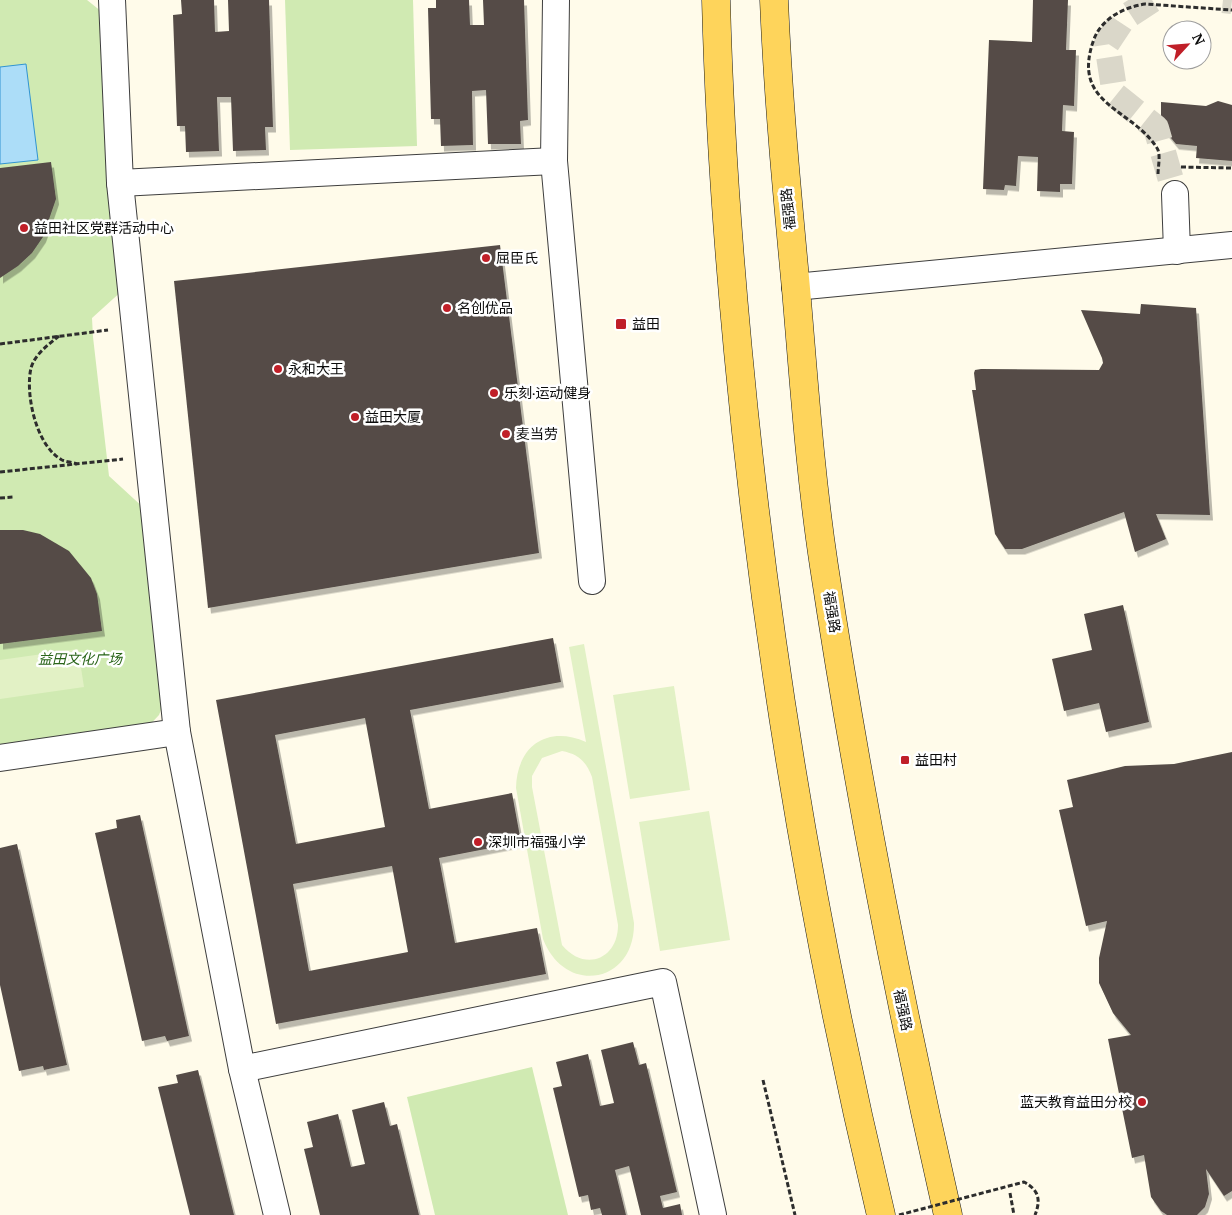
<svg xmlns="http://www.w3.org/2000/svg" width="1232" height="1215" font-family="'PT Serif','Noto Sans SC',serif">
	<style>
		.green { fill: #d0eab2 }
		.pitch { fill: #e2f1c5; fill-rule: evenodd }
		.water { fill: #acddf8; stroke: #3094d2 }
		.building { fill: #544c47; fill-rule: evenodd; filter: url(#shadow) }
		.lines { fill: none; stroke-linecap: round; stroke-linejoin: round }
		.minor-tunnel { stroke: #dad7c9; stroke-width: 26; stroke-dasharray: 26 13; stroke-linecap: butt }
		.minor-casing { stroke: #3e3e3e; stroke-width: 28 }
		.major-casing { stroke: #1c1c1c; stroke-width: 29 }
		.path { stroke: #2d2d2d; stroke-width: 3; stroke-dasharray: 5 2.5; stroke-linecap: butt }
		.minor { stroke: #fff; stroke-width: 26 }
		.major { stroke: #fed45b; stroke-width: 28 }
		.path-bridge { stroke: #2d2d2d; stroke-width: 3; stroke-dasharray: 5 2.5; stroke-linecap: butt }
		.poi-dot { fill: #c01f28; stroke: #fff; stroke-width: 2 }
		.labels { text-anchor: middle; stroke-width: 5; stroke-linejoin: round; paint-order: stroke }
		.street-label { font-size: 14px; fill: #0b0b0b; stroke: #fff }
		.poi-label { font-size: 14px; fill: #0b0b0b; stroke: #fff; text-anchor: start }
		.park-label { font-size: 14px; font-style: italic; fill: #2a651a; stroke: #fff }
	</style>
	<defs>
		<filter id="shadow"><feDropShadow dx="3" dy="5.5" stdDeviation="0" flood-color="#0004"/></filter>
	</defs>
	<rect width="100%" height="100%" fill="#fffbea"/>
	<g class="green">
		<path d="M 0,0 L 87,0 L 107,16 L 124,289 L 92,318 L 93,337 L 109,476 L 146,510 L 164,702 L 159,715 L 144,731 L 0,751 Z"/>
		<path d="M 285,0 L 413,0 L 417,146 L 290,150 Z"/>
		<path d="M 532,1067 L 568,1215 L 435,1215 L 407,1097 Z"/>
	</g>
	<g class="pitch">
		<path d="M 584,644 L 634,923 C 635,984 565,996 543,939 L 516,788 C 517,746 547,725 586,742 L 569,647 ZM 562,751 C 578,754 586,761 592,777 L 618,925 C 618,960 584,972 562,945 L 532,787 L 532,776 L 542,758 Z"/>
		<path d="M 78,649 L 84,687 L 0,699 L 0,660 Z"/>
		<path d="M 674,686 L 690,790 L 630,799 L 613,695 Z"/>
		<path d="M 709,811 L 730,940 L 660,951 L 639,822 Z"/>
	</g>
	<path class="water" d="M 26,64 L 38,160 L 0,164 L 0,67 Z"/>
	<g class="building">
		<path d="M 181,0 L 214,0 L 215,32 L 229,31 L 228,0 L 269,0 L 273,127 L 265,127 L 266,150 L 233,151 L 231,97 L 217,97 L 219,151 L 186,152 L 185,126 L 177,126 L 173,15 L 182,14 Z"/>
		<path d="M 436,0 L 469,0 L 470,25 L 484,25 L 483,0 L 524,0 L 528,120 L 520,121 L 521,144 L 488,144 L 486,90 L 472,91 L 473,145 L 441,146 L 440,119 L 431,119 L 428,8 L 436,8 Z"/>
		<path d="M 1033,0 L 1068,0 L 1066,50 L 1076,50 L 1074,106 L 1063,105 L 1062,131 L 1074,132 L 1072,184 L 1060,184 L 1060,192 L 1037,191 L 1038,157 L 1018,156 L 1016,186 L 1005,185 L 1004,190 L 983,189 L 989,40 L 1032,42 Z"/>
		<path d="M 1218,101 L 1232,105 L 1232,161 L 1196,158 L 1197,146 L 1176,144 L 1161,126 L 1161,102 L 1206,106 Z"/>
		<path d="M 51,162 L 56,199 L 43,237 L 32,253 L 18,266 L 0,278 L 0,168 Z"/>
		<path d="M 500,245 L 539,553 L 208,608 L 174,281 Z"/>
		<path d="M 1141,304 L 1196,308 L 1210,515 L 1156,514 L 1166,539 L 1135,552 L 1124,512 L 1022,549 L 1005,549 L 995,534 L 972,390 L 976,390 L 974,373 L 975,370 L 981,369 L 1099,370 L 1103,363 L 1102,358 L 1081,310 L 1140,314 Z"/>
		<path d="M 0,530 L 23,530 L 40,534 L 69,551 L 91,578 L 97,594 L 102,631 L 0,644 Z"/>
		<path d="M 1123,605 L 1149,722 L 1106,732 L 1099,703 L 1064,711 L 1052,659 L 1092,650 L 1084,614 Z"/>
		<path d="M 553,638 L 561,682 L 410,710 L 429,809 L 512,793 L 521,842 L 439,858 L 455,943 L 537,928 L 546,974 L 276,1024 L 216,700 ZM 365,718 L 385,827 L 296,844 L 275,735 ZM 392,866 L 408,952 L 309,971 L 293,884 Z"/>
		<path d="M 1232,752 L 1232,1191 L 1224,1196 L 1206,1169 L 1209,1194 L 1205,1207 L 1197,1215 L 1167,1215 L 1161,1211 L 1151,1197 L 1144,1155 L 1132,1158 L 1108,1039 L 1131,1035 L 1113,1013 L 1099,983 L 1099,958 L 1107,921 L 1086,926 L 1059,810 L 1073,807 L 1067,780 L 1125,766 L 1174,764 Z"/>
		<path d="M 140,815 L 189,1036 L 167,1041 L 165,1036 L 142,1041 L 95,833 L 117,828 L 116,820 Z"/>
		<path d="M 17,844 L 67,1065 L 44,1070 L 43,1066 L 19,1071 L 0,985 L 0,848 Z"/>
		<path d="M 633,1042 L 639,1065 L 646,1063 L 677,1192 L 660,1196 L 663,1208 L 680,1204 L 682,1215 L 641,1215 L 629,1166 L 615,1170 L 626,1215 L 602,1215 L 600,1208 L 591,1210 L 588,1195 L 579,1197 L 553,1088 L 562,1086 L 556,1062 L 588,1054 L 600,1106 L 614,1103 L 601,1050 Z"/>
		<path d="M 198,1070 L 234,1215 L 190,1215 L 158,1087 L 178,1083 L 176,1075 Z"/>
		<path d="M 384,1102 L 390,1126 L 397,1124 L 419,1215 L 320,1215 L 304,1149 L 313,1147 L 307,1122 L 338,1114 L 351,1167 L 365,1164 L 352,1110 Z"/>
	</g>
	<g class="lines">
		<g class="minor-tunnel">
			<path d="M 1152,0 L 1123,19 L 1107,43 L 1115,95 L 1156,128 L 1175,194"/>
			<path d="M 1223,0 L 1232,1"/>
		</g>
		<g class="minor-casing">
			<g id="minor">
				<path d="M 112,0 L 120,183 L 177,732 L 242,1069 L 277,1215"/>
				<path d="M 556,0 L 554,161 L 592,581"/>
				<path d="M 120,183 L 554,161"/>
				<path d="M 1175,194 L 1177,251"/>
				<path d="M 795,287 L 1232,245"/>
				<path d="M 0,758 L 177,732"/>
				<path d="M 242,1069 L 663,982 L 713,1215"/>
			</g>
		</g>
		<g class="major-casing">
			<g id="major">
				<path d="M 716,0 C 719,117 727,234 738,351 C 765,642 813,930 881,1215"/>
				<path d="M 774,0 C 778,97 787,193 796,289 C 804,382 810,474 824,566 C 857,784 899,1000 948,1215"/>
			</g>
		</g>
		<g class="path">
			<path d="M 1181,167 L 1232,168"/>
			<path d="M 1158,174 C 1158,167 1161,154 1157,148 C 1131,107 1070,105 1094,39 C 1102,18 1125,7 1145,4 L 1232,10"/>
			<path d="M 59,336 C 48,345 35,354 31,368 C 25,394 36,446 62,460 C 66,462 72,462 77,464"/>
			<path d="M 0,344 L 108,330"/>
			<path d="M 0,472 L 123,459"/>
			<path d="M 0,498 L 14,497"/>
			<path d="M 763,1080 L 795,1215"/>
			<path d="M 1010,1193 L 1014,1215"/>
		</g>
		<use href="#minor" class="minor"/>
		<use href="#major" class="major"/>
		<path class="path-bridge" d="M 899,1215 L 1024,1182 C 1039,1190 1041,1200 1035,1215"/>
	</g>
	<g class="poi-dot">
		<circle cx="24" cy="228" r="5"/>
		<circle cx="486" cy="258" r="5"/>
		<circle cx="447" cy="308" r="5"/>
		<rect x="615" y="318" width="12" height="12" rx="2.5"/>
		<circle cx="278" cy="369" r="5"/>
		<circle cx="494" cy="393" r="5"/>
		<circle cx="355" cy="417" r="5"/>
		<circle cx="506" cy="434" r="5"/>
		<rect x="900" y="755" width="10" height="10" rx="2.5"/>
		<circle cx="478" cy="842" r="5"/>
		<circle cx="1142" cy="1102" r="5"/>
	</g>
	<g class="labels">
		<g class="street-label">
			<text transform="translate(788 209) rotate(-96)" y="5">福强路</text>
			<text transform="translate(832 612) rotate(81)" y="5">福强路</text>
			<text transform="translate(903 1010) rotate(78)" y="5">福强路</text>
		</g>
		<g class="poi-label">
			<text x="34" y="233">益田社区党群活动中心</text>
			<text x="496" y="263">屈臣氏</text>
			<text x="457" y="313">名创优品</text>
			<text x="632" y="329">益田</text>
			<text x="288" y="374">永和大王</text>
			<text x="504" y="398">乐刻·运动健身</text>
			<text x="365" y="422">益田大厦</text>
			<text x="516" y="439">麦当劳</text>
			<text x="915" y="765">益田村</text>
			<text x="488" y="847">深圳市福强小学</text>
			<text x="1132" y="1107" text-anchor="end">蓝天教育益田分校</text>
		</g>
		<g class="park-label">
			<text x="80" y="664">益田文化广场</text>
		</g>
	</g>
	<g transform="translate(1187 45) rotate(64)"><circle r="24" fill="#ffffff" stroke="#9d9d9d"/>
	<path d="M0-4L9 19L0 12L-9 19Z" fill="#c01f28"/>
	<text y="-8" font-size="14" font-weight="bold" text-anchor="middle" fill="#0b0b0b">N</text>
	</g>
</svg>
